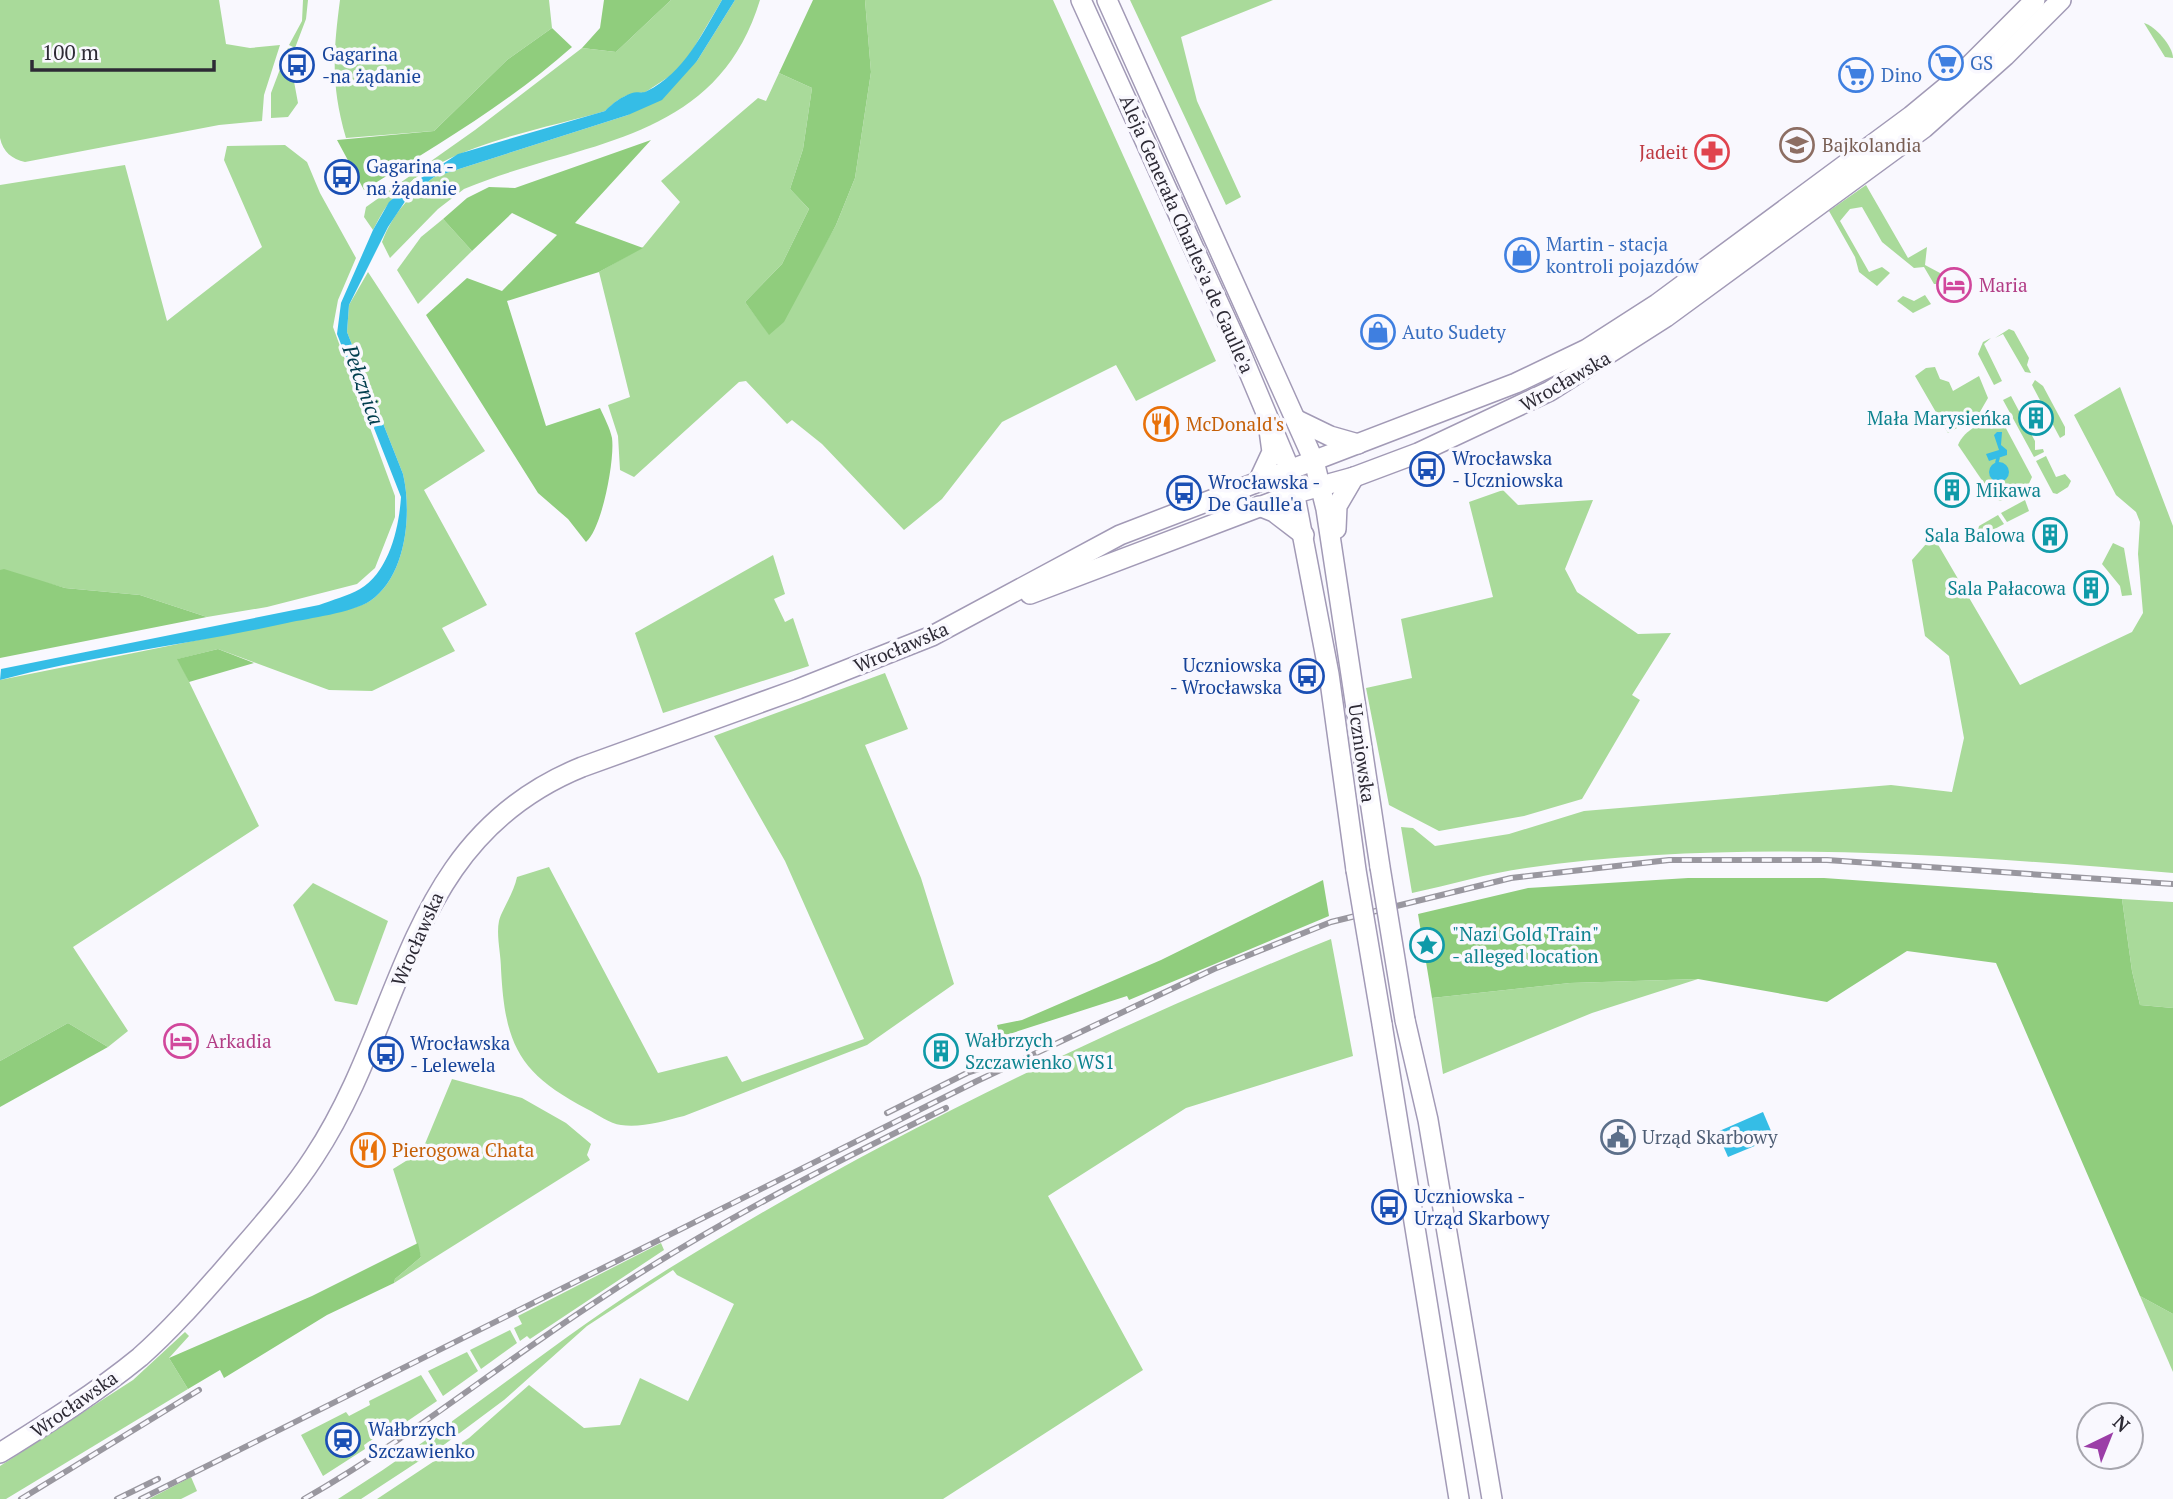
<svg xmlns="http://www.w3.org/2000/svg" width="2173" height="1499" font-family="'PT Serif',serif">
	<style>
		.green { fill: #a9da9a }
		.forest { fill: #90cd7d }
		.water { fill: #35bde6 }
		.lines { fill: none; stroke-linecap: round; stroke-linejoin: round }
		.stream { stroke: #35bde6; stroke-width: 3.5 }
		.major-casing { stroke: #a29ab6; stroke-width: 22 }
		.major { stroke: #fff; stroke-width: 19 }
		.rail-casing { stroke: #99979f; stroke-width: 6 }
		.rail { stroke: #f9f8fe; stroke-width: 3.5; stroke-dasharray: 10; stroke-linecap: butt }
		.major-bridge-casing { stroke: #a29ab6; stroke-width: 22; stroke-linecap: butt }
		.major-bridge { stroke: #fff; stroke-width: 19 }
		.labels { text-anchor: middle; stroke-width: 7; stroke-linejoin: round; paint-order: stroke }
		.transit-label { font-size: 19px; fill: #164399; stroke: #f9f8fe; text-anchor: start }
		.shop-label { font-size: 19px; fill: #366cbe; stroke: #f9f8fe; text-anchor: start }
		.education-label { font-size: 19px; fill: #785e54; stroke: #f9f8fe; text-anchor: start }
		.health-label { font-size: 19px; fill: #be3a42; stroke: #f9f8fe; text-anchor: end }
		.street-label { font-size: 19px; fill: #2d2a35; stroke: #f9f8fe }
		.hotel-label { font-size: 19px; fill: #b23c85; stroke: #f9f8fe; text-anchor: start }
		.culture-label { font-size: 19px; fill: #0d838f; stroke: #f9f8fe; text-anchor: end }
		.food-label { font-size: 19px; fill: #c56008; stroke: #f9f8fe; text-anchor: start }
		.service-label { font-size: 19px; fill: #4e5e75; stroke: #f9f8fe; text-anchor: start }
		.water-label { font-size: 21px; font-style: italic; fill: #013e4e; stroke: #f9f8fe }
	</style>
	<rect width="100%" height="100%" fill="#f9f8fe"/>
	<g class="green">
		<path d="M 0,0 L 219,0 L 226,44 L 250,48 L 280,45 L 264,95 L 262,121 L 219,125 L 25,162 C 12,159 3,152 0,138 Z"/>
		<path d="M 303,0 L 308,0 L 306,19 L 295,48 L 289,45 L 302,21 Z"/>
		<path d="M 340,0 L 549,0 L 552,28 L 507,60 L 434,131 L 346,138 C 331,86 333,53 340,0 Z"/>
		<path d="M 671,0 L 722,0 L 689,56 L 673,74 L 644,93 C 628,91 617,100 605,111 C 538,131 435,146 390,202 C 383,210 378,221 373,230 L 364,217 L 366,207 L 475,130 L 582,48 L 616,52 Z"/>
		<path d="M 735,0 L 760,0 C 716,145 580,140 464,189 L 438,209 L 390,258 L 382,242 C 393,213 410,195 434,177 L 628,115 L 697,61 Z"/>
		<path d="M 865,0 L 1053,0 L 1216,361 L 1136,401 L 1116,365 L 1002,422 L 942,499 L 904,530 L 822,444 L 792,420 L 787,424 L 746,381 L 739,382 L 634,477 L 620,470 L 618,436 L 608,405 L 630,397 L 599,272 L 643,247 L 680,202 L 661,181 L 758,98 L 766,101 L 779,73 L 812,88 L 803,149 L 790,189 L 809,209 L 782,264 L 745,302 L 769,334 L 810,271 L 836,225 L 855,178 L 871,72 Z"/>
		<path d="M 1130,0 L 1273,0 L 1181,37 L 1197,101 L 1241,197 L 1226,205 Z"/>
		<path d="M 2144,23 C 2155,26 2173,46 2173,58 L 2165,57 Z"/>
		<path d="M 288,48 L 295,52 L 293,76 L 298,103 L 288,117 L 271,118 L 271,93 Z"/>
		<path d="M 285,145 L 307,162 L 320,193 L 356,258 L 338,300 L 333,327 L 395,496 L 395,517 L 375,568 L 357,584 L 267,607 L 207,617 L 140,595 L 65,588 L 0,570 L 0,185 L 125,165 L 167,321 L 262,247 L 224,160 L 227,146 Z"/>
		<path d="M 1866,185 L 1908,258 L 1927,247 L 1925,265 L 1940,273 L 1946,284 L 1934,284 L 1924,267 L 1914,268 L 1882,242 L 1862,207 L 1850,209 L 1840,221 L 1869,272 L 1882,267 L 1890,273 L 1877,286 L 1859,272 L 1855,257 L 1829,211 Z"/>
		<path d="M 443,219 L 472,251 L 418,304 L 397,270 L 421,237 Z"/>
		<path d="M 368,272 L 485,451 L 424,490 L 487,605 L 442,628 L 455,651 L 372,691 L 329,690 L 218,649 L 178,659 L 259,826 L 73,947 L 128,1031 L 108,1047 L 68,1023 L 0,1061 L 0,680 L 322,615 C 336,611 357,609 370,601 C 407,576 412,512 403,474 L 347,332 L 349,305 Z"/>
		<path d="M 1925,295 L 1931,304 L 1913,313 L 1897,301 L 1903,296 L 1914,301 Z"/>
		<path d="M 2009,329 L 2014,331 L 2029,358 L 2027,365 L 2031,373 L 2025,372 L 2003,334 L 1995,338 Z"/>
		<path d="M 1991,338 L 1984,344 L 2002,381 L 1994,385 L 1978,354 L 1983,342 Z"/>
		<path d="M 1935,367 L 1940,379 L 1949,382 L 1953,391 L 1979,376 L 1988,398 L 1977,417 L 1948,433 L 1915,376 L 1926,368 Z"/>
		<path d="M 2035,380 L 2043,386 L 2065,427 L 2065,435 L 2060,438 L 2032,385 Z"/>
		<path d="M 2120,387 L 2173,526 L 2173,873 C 1959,855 1739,838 1526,868 C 1488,873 1450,885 1412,893 L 1401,827 L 1413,828 L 1435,846 L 1509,834 L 1584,811 L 1891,785 L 1952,792 L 1964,738 L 1949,656 L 1925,636 L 1912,560 L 1933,536 L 2020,685 L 2132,632 L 2143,613 L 2138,554 L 2140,522 L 2136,512 L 2116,495 L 2074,415 Z"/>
		<path d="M 2011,396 L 2035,441 L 2035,450 L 2043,449 L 2044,452 L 2034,457 L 2003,400 Z"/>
		<path d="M 2001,419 L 2032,477 L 2026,490 L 2000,501 L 1994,498 L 1958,445 C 1964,430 1985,419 2001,419 Z"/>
		<path d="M 2046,456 L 2056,477 L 2065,474 L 2071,481 L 2068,487 L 2057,494 L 2053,493 L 2036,461 Z"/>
		<path d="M 1503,490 L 1518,505 L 1593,500 L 1565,569 L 1577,592 L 1638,634 L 1671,633 L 1632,695 L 1640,700 L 1582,799 L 1524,816 L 1439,831 L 1389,805 L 1366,688 L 1412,678 L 1401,619 L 1493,597 L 1469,502 Z"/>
		<path d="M 2025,500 L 2029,511 L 2007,522 L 2001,513 Z"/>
		<path d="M 1998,515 L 2004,524 L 1976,539 L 1979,526 Z"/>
		<path d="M 2113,543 L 2124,548 L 2132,595 L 2122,596 L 2120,586 L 2102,564 Z"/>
		<path d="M 773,555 L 785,594 L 774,599 L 785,622 L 793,618 L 809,666 L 663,713 L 635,633 Z"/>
		<path d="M 885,673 L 908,729 L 865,745 L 921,878 L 954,984 L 867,1045 L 684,1116 C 664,1121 641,1128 621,1125 C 610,1124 597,1114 587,1109 C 518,1073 505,1044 501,969 C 501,954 496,935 499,921 C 501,911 514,893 517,877 L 549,867 L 658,1073 L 727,1056 L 742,1082 L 864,1039 L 785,861 L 714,736 Z"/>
		<path d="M 313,883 L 388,921 L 357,1005 L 335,1001 L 293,905 Z"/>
		<path d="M 2122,899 L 2173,902 L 2173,1008 L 2140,1005 L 2132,971 Z"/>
		<path d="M 1331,939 L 1353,1056 L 1186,1108 L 1048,1196 L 1143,1370 L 943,1499 L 377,1499 L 469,1438 L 529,1385 L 584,1428 L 620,1425 L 640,1378 L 688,1401 L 734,1304 L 677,1275 L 673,1270 L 587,1326 L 504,1400 L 445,1444 L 361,1499 L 338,1499 C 454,1427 557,1337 673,1266 C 881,1137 1104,1030 1331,939 Z"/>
		<path d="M 1698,979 L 1592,1013 L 1443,1074 L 1432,998 L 1570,983 Z"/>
		<path d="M 452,1079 L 522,1098 L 566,1123 L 591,1144 L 587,1155 L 590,1160 L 394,1283 L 395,1279 L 421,1257 L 393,1169 L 422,1151 Z"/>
		<path d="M 661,1243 L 664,1250 L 530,1339 L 527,1336 L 520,1341 L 514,1328 L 522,1324 L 518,1316 Z"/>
		<path d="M 2140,1296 L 2173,1314 L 2173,1372 Z"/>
		<path d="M 510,1330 L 517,1343 L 481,1369 L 470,1350 Z"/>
		<path d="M 185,1332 L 189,1336 L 169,1358 L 188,1389 L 6,1499 L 0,1499 L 0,1466 L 133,1380 Z"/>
		<path d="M 467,1352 L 478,1371 L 443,1396 L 428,1371 Z"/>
		<path d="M 421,1375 L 437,1401 L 387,1435 L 384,1432 L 364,1445 L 365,1449 L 323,1476 L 301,1435 L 346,1412 L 349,1416 L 370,1405 L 369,1401 Z"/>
		<path d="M 191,1477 L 197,1491 L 181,1499 L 149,1499 Z"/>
	</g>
	<g class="forest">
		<path d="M 604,0 L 671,0 L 616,52 L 582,48 L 600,28 Z"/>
		<path d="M 813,0 L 865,0 L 871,72 L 855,178 L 836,225 L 784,322 L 769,335 L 745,302 L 782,264 L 809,209 L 790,189 L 803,149 L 812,88 L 779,73 Z"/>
		<path d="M 552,28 L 572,47 C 509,103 436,146 364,190 L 337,140 L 434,131 L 507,60 Z"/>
		<path d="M 651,140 L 575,223 L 643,248 L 599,272 L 507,301 L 546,426 L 600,408 C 604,417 610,428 612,438 C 615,459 602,529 586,542 L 568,519 L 538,493 L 426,315 L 467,278 L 502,291 L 557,235 L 512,213 L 472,251 L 443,219 L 467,198 L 489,187 L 515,188 Z"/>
		<path d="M 4,569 L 65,588 L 140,595 L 207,617 L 0,658 L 0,570 Z"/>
		<path d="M 218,649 L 254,663 L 189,682 L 177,659 Z"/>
		<path d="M 1688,878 L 1824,878 L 2122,899 L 2132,971 L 2140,1005 L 2173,1008 L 2173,1314 L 2140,1296 L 1996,963 L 1907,951 L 1827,1002 L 1698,979 L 1570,983 L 1432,998 L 1418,914 L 1528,888 Z"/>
		<path d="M 1323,880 L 1329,916 L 1129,1000 L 1127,996 L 1000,1037 L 997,1025 L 1022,1020 L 1161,960 Z"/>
		<path d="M 68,1023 L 108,1047 L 0,1107 L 0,1061 Z"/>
		<path d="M 418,1243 L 421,1257 L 395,1279 L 394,1283 L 327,1315 L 224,1378 L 220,1370 L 188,1389 L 169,1358 L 312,1296 Z"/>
	</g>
	<g class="water">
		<path d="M 722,0 L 735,0 L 697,61 L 662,100 L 628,115 L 434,177 L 408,197 L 388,227 L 349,305 L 347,332 L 403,474 C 412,512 407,576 370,601 C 351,613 310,618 287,623 C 192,644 94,655 0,680 L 1,669 L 319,605 C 332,600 348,596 360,589 C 389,572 399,528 401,497 L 337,334 L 341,303 L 373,230 L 389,202 L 404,189 L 458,154 L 605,111 C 613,103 621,97 632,93 C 637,91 642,94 647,91 C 684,73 702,34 722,0 Z"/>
		<path d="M 1997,432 L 2002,432 L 2001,445 L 2007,450 L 2007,455 L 1989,461 L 1986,454 L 1999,450 L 1994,435 Z"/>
		<circle cx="1999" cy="472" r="10"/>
		<path d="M 1763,1112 L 1774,1138 L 1728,1157 L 1717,1132 Z"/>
	</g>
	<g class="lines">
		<path class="stream" d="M 1997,462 L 1998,458"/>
		<g class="major-casing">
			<g id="major">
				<path d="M 1081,0 L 1235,339 L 1290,470 L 1329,674 L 1356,870"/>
				<path d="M 1107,0 L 1314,461 L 1326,509 L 1380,867"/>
				<path d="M 1297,420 L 1330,436 L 1358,444"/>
				<path d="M 1258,482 L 1272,452 L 1269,430"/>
				<path d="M 1259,506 L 1274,512 L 1304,535"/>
				<path d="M 1336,529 L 1337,506 L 1354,477"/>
				<path d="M 1030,594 L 1296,493 L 1354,477 L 1418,453 L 1550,391 L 1666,317 L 1924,128 L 2005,56 L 2061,0"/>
				<path d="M 1405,1020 L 1428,1120 L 1492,1499"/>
				<path d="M 1382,1024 L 1459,1499"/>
				<path d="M 0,1453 C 48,1423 96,1393 140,1357 C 173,1328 202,1294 231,1261 C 260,1227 290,1194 314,1157 C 407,1016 404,839 582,767 L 798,689 L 932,636 L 1120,535 L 1516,383 L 1587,349 L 1657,304 L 1911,116 L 1957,78 L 2035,0"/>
			</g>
		</g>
		<use href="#major" class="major"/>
		<g class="rail-casing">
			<g id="rail">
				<path d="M 887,1113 L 967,1073 L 992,1065"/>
				<path d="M 21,1499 L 199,1390"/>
				<path d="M 117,1499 L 158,1479"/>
				<path d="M 141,1499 L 977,1081 L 1214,969 L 1331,922 L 1511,878 L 1669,860 L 1827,860 L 2173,884"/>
				<path d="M 304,1499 C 406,1441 496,1367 594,1303 C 706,1228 825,1167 946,1108"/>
			</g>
		</g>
		<use href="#rail" class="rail"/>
		<g class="major-bridge-casing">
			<g id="major-bridge">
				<path d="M 1380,867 L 1405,1020"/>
				<path d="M 1356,870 L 1382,1024"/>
			</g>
		</g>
		<use href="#major-bridge" class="major-bridge"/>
	</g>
	<defs>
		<g id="supermarket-ring" transform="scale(1.75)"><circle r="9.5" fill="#f9f8fe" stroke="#3f7fe0" stroke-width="1.5"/><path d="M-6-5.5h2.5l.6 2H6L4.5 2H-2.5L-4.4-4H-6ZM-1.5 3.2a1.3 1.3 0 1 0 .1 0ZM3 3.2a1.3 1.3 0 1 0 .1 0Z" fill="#3f7fe0"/></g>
		<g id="bus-ring" transform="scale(1.75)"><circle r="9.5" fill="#f9f8fe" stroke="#1a4fb4" stroke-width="1.5"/><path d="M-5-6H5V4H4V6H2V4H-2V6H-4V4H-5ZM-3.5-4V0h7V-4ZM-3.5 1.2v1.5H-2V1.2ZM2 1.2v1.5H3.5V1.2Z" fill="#1a4fb4"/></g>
		<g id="school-ring" transform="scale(1.75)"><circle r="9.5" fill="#f9f8fe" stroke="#8d6e63" stroke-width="1.5"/><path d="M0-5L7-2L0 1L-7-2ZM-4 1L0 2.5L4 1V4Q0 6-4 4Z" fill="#8d6e63"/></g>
		<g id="pharmacy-ring" transform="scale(1.75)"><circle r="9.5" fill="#f9f8fe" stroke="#e0444e" stroke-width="1.5"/><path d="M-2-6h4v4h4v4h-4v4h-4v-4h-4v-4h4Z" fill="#e0444e"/></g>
		<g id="shop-ring" transform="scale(1.75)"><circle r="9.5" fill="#f9f8fe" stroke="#3f7fe0" stroke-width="1.5"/><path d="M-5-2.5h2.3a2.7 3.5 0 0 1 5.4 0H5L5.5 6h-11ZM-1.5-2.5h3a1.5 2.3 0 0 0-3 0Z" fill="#3f7fe0"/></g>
		<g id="hotel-ring" transform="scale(1.75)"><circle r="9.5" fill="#f9f8fe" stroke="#d1479c" stroke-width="1.5"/><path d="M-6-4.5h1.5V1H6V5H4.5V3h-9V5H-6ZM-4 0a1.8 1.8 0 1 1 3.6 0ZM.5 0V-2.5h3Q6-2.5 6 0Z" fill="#d1479c"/></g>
		<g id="building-ring" transform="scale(1.75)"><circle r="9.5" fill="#f9f8fe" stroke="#0f9aa8" stroke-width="1.5"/><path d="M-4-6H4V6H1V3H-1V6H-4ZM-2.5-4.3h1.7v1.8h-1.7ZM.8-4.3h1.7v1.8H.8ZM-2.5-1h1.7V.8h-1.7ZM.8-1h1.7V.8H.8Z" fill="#0f9aa8"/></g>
		<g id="restaurant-ring" transform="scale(1.75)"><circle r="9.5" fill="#f9f8fe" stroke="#e8710a" stroke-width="1.5"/><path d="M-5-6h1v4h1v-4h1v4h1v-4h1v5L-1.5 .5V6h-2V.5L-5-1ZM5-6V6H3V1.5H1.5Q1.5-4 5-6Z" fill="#e8710a"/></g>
		<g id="sight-ring" transform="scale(1.75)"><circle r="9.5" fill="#f9f8fe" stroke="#0f9aa8" stroke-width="1.5"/><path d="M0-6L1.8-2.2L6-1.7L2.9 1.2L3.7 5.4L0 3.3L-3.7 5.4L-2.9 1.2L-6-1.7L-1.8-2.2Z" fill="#0f9aa8"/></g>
		<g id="civic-ring" transform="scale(1.75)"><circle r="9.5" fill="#f9f8fe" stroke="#5c6f8a" stroke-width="1.5"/><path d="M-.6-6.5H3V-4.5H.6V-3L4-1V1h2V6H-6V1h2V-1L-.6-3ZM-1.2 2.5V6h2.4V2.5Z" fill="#5c6f8a"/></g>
		<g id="station-ring" transform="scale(1.75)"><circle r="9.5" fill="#f9f8fe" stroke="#1a4fb4" stroke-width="1.5"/><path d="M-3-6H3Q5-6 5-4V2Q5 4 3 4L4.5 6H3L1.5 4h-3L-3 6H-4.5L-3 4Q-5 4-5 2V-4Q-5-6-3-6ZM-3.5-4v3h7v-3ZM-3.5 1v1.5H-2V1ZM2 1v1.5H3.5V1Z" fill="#1a4fb4"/></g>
	</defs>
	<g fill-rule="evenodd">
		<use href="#supermarket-ring" x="1946" y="63"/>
		<use href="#bus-ring" x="297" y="65"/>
		<use href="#supermarket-ring" x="1856" y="75"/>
		<use href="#school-ring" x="1797" y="145"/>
		<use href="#pharmacy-ring" x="1712" y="152"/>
		<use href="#bus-ring" x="342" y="177"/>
		<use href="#shop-ring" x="1522" y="255"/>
		<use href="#hotel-ring" x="1954" y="285"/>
		<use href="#shop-ring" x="1378" y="332"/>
		<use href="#building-ring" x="2036" y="418"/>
		<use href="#restaurant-ring" x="1161" y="424"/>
		<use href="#bus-ring" x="1427" y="469"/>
		<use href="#building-ring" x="1952" y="490"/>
		<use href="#bus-ring" x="1184" y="493"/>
		<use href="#building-ring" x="2050" y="535"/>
		<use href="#building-ring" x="2091" y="588"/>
		<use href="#bus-ring" x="1307" y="676"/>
		<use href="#sight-ring" x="1427" y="945"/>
		<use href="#hotel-ring" x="181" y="1041"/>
		<use href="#building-ring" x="941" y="1051"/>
		<use href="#bus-ring" x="386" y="1054"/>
		<use href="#civic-ring" x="1618" y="1137"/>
		<use href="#restaurant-ring" x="368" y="1150"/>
		<use href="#bus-ring" x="1389" y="1207"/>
		<use href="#station-ring" x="343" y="1440"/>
	</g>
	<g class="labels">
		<g class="transit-label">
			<text x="322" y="61">Gagarina<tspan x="322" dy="22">-na żądanie</tspan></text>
			<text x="366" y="173">Gagarina -<tspan x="366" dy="22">na żądanie</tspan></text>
			<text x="1452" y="465">Wrocławska<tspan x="1452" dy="22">- Uczniowska</tspan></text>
			<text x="1208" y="489">Wrocławska -<tspan x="1208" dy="22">De Gaulle'a</tspan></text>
			<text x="1282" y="672" text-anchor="end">Uczniowska<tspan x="1282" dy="22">- Wrocławska</tspan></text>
			<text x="410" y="1050">Wrocławska<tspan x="410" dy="22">- Lelewela</tspan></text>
			<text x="1414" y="1203">Uczniowska -<tspan x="1414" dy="22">Urząd Skarbowy</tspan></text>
			<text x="368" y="1436">Wałbrzych<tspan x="368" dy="22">Szczawienko</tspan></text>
		</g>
		<g class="shop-label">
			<text x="1970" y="70">GS</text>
			<text x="1881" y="82">Dino</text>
			<text x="1546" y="251">Martin - stacja<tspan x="1546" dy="22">kontroli pojazdów</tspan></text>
			<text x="1402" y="339">Auto Sudety</text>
		</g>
		<g class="education-label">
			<text x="1822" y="152">Bajkolandia</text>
		</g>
		<g class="health-label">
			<text x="1688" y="159">Jadeit</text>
		</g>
		<g class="street-label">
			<text transform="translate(1187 234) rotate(66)" y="7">Aleja Generała Charles'a de Gaulle'a</text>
			<text transform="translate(1565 381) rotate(-30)" y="7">Wrocławska</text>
			<text transform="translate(901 647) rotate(-23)" y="7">Wrocławska</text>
			<text transform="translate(1362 753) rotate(82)" y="7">Uczniowska</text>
			<text transform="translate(417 939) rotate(-66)" y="7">Wrocławska</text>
			<text transform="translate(74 1404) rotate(-35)" y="7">Wrocławska</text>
		</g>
		<g class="hotel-label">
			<text x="1979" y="292">Maria</text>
			<text x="206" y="1048">Arkadia</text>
		</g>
		<g class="culture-label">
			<text x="2011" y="425">Mała Marysieńka</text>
			<text x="1976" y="497" text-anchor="start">Mikawa</text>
			<text x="2025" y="542">Sala Balowa</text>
			<text x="2066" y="595">Sala Pałacowa</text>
			<text x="1452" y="941" text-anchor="start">"Nazi Gold Train"<tspan x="1452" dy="22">- alleged location</tspan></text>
			<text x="965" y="1047" text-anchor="start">Wałbrzych<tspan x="965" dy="22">Szczawienko WS1</tspan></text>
		</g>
		<g class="food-label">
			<text x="1186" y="431">McDonald's</text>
			<text x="392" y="1157">Pierogowa Chata</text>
		</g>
		<g class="service-label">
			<text x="1642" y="1144">Urząd Skarbowy</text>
		</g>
		<g class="water-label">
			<text transform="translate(363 385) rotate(70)" y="7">Pełcznica</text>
		</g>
	</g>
	<g transform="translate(2110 1436) rotate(43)"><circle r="33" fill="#f9f8fe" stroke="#a7a6ae" stroke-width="2"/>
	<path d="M0-5L12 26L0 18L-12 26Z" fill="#9b3ea7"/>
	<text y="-10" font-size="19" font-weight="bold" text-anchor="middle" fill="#2d2a35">N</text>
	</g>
	<path d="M32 60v10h182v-10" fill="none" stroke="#2d2a35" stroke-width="3.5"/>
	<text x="42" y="60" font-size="21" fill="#2d2a35" stroke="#f9f8fe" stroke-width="5" paint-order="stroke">100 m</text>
</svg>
